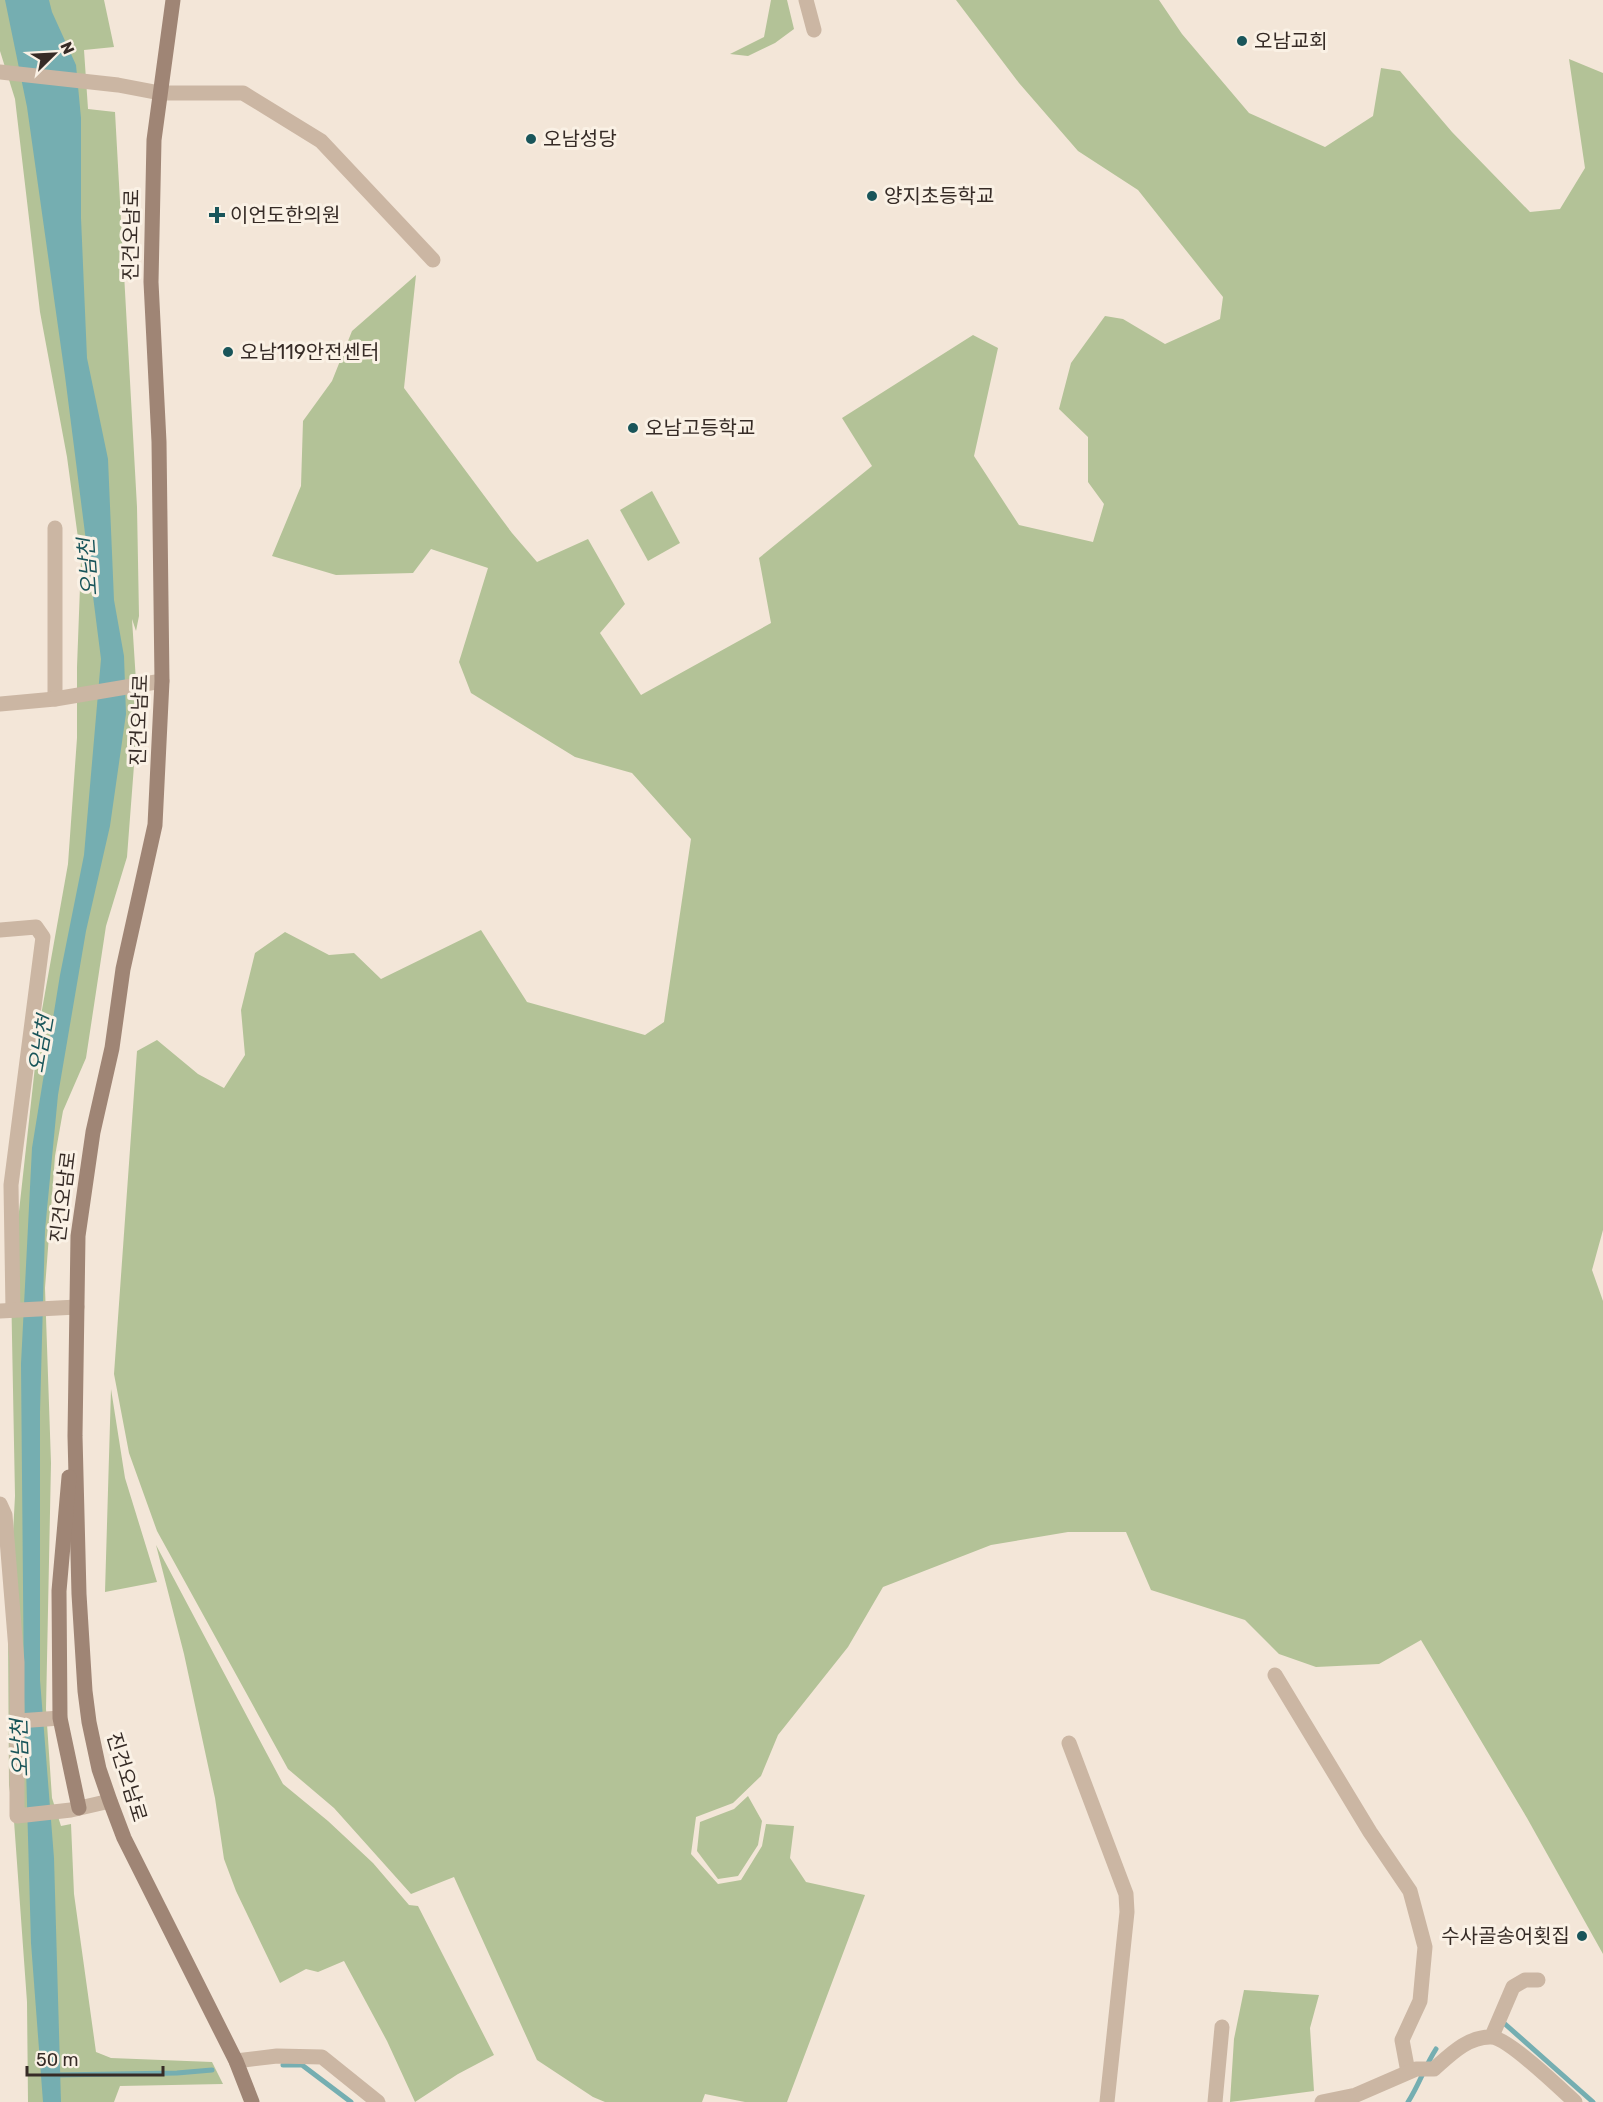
<svg xmlns="http://www.w3.org/2000/svg" width="1603" height="2102" font-family="Rubik,'Noto Sans KR',sans-serif">
	<style>
		.green { fill: #b3c297 }
		.water { fill: #75aeb1 }
		.lines { fill: none; stroke-linecap: round; stroke-linejoin: round }
		.stream { stroke: #75aeb1; stroke-width: 5 }
		.street { stroke: #cbb6a3; stroke-width: 15 }
		.secondary { stroke: #9f8575; stroke-width: 15 }
		.poi-dot { fill: #19555a; stroke: #faf1e5; stroke-width: 2 }
		.labels { text-anchor: middle; stroke-width: 6; stroke-linejoin: round; paint-order: stroke }
		.poi-label { font-size: 20px; fill: #362b26; stroke: #faf1e5; text-anchor: start }
		.street-label { font-size: 20px; fill: #362b26; stroke: #faf1e5 }
		.water-label { font-size: 21px; font-style: italic; fill: #19555a; stroke: #faf1e5 }
	</style>
	<rect width="100%" height="100%" fill="#f3e6d8"/>
	<g class="green">
		<path d="M 0,0 L 104,0 L 114,47 L 84,50 L 88,109 L 115,112 L 137,507 L 139,616 L 136,631 L 132,619 L 138,713 L 127,857 L 106,926 L 86,1058 L 63,1111 L 55,1156 L 45,1288 L 51,1463 L 46,1709 L 52,1798 L 61,1826 L 71,1824 L 74,1894 L 96,2052 L 111,2058 L 212,2062 L 223,2084 L 120,2086 L 114,2102 L 28,2102 L 27,2002 L 14,1821 L 9,1785 L 8,1627 L 15,1496 L 11,1284 L 40,1021 L 68,864 L 77,738 L 77,667 L 81,560 L 67,457 L 40,312 L 15,99 L 0,51 Z"/>
		<path d="M 771,0 L 787,0 L 794,29 L 775,43 L 748,56 L 730,54 L 764,37 Z"/>
		<path d="M 956,0 L 1159,0 L 1182,34 L 1249,113 L 1325,147 L 1373,116 L 1381,68 L 1400,71 L 1452,132 L 1530,212 L 1560,209 L 1585,168 L 1569,59 L 1603,73 L 1603,1230 L 1592,1270 L 1603,1301 L 1603,1954 L 1527,1818 L 1421,1640 L 1379,1664 L 1316,1667 L 1279,1654 L 1245,1620 L 1151,1590 L 1126,1532 L 1068,1532 L 991,1545 L 883,1587 L 848,1647 L 778,1735 L 761,1776 L 733,1803 L 696,1817 L 691,1854 L 718,1884 L 741,1880 L 762,1846 L 766,1824 L 794,1826 L 790,1858 L 806,1882 L 865,1895 L 787,2102 L 745,2102 L 705,2094 L 702,2102 L 605,2102 L 593,2097 L 537,2060 L 454,1877 L 411,1894 L 334,1808 L 288,1769 L 157,1531 L 129,1453 L 114,1374 L 137,1051 L 157,1040 L 198,1074 L 224,1088 L 245,1055 L 241,1010 L 255,953 L 285,932 L 329,955 L 354,953 L 381,979 L 481,930 L 527,1002 L 645,1035 L 664,1022 L 691,839 L 632,773 L 575,757 L 471,693 L 459,662 L 488,568 L 431,549 L 413,573 L 336,575 L 272,556 L 301,486 L 303,421 L 332,381 L 352,331 L 416,275 L 404,388 L 512,533 L 537,562 L 588,539 L 625,604 L 600,633 L 641,695 L 771,623 L 759,558 L 872,466 L 842,418 L 973,335 L 998,348 L 974,456 L 1019,525 L 1093,542 L 1104,504 L 1088,482 L 1088,437 L 1059,409 L 1071,363 L 1105,316 L 1123,319 L 1165,344 L 1220,319 L 1223,297 L 1138,190 L 1078,151 L 1019,83 Z"/>
		<path d="M 652,491 L 680,543 L 648,561 L 620,510 Z"/>
		<path d="M 111,1389 L 125,1478 L 157,1582 L 105,1592 Z"/>
		<path d="M 156,1545 L 283,1784 L 328,1821 L 373,1863 L 409,1905 L 418,1906 L 494,2055 L 458,2074 L 415,2102 L 387,2041 L 344,1961 L 318,1972 L 306,1969 L 280,1983 L 236,1891 L 224,1859 L 215,1798 L 184,1654 Z"/>
		<path d="M 748,1796 L 762,1821 L 758,1845 L 738,1876 L 718,1879 L 697,1851 L 700,1822 L 734,1809 Z"/>
		<path d="M 1244,1990 L 1319,1995 L 1310,2028 L 1314,2091 L 1230,2102 L 1234,2039 Z"/>
	</g>
	<path class="water" d="M 5,0 L 49,0 L 52,12 L 76,65 L 81,118 L 81,218 L 87,358 L 108,459 L 114,600 L 124,656 L 126,714 L 110,826 L 86,931 L 58,1095 L 45,1230 L 40,1412 L 40,1680 L 54,1858 L 61,2102 L 43,2102 L 31,1943 L 24,1697 L 21,1364 L 32,1148 L 60,975 L 84,855 L 101,659 L 65,376 L 27,107 Z"/>
	<g class="lines">
		<g class="stream">
			<path d="M 1505,2024 L 1593,2102"/>
			<path d="M 283,2065 L 302,2065 L 351,2102"/>
			<path d="M 55,2075 L 177,2073 L 212,2070"/>
			<path d="M 1408,2102 C 1419,2085 1425,2066 1436,2049"/>
		</g>
		<g class="street">
			<path d="M 806,0 L 814,30"/>
			<path d="M 0,72 L 118,85 L 160,93 L 243,93 L 321,141 L 433,260"/>
			<path d="M 55,528 L 55,699"/>
			<path d="M 0,704 L 55,699 L 162,681"/>
			<path d="M 0,930 L 36,927 L 43,937 L 11,1185 L 13,1310"/>
			<path d="M 0,1311 L 77,1307"/>
			<path d="M 0,1504 L 5,1515 L 17,1662 L 17,1816 L 71,1810 L 110,1801"/>
			<path d="M 1275,1675 L 1370,1832 L 1410,1891 L 1425,1947 L 1420,2001 L 1402,2040 L 1408,2072"/>
			<path d="M 18,1721 L 60,1718"/>
			<path d="M 1069,1743 L 1126,1894 L 1127,1912 L 1107,2102"/>
			<path d="M 1492,2036 L 1513,1987 L 1525,1980 L 1538,1980"/>
			<path d="M 236,2061 L 277,2056 L 322,2057 L 378,2102"/>
			<path d="M 1215,2102 L 1222,2027"/>
			<path d="M 1322,2102 L 1356,2095 L 1416,2069 L 1434,2069 C 1450,2055 1467,2037 1490,2037 C 1506,2036 1561,2089 1575,2102"/>
		</g>
		<g class="secondary">
			<path d="M 173,0 L 154,140 L 151,282 L 159,442 L 162,681 L 155,825 L 123,969 L 112,1048 L 93,1132 L 78,1236 L 75,1436 L 79,1594 L 85,1691 L 89,1722 L 99,1769 L 110,1801 L 124,1838 L 236,2061 L 252,2102"/>
			<path d="M 69,1477 L 59,1591 L 60,1718 L 79,1808"/>
		</g>
	</g>
	<g class="poi-dot">
		<circle cx="1242" cy="41" r="6"/>
		<circle cx="531" cy="139" r="6"/>
		<circle cx="872" cy="196" r="6"/>
		<path d="M214 206h6v6h6v6h-6v6h-6v-6h-6v-6h6z"/>
		<circle cx="228" cy="352" r="6"/>
		<circle cx="633" cy="428" r="6"/>
		<circle cx="1582" cy="1936" r="6"/>
	</g>
	<g class="labels">
		<g class="poi-label">
			<text x="1254" y="48">오남교회</text>
			<text x="543" y="146">오남성당</text>
			<text x="884" y="203">양지초등학교</text>
			<text x="230" y="222">이언도한의원</text>
			<text x="240" y="359">오남119안전센터</text>
			<text x="645" y="435">오남고등학교</text>
			<text x="1570" y="1943" text-anchor="end">수사골송어횟집</text>
		</g>
		<g class="street-label">
			<text transform="translate(131 235) rotate(-89)" y="7">진건오남로</text>
			<text transform="translate(139 720) rotate(-88)" y="7">진건오남로</text>
			<text transform="translate(63 1197) rotate(-83)" y="7">진건오남로</text>
			<text transform="translate(127 1777) rotate(73)" y="7">진건오남로</text>
		</g>
		<g class="water-label">
			<text transform="translate(88 567) rotate(-94)" y="7">오남천</text>
			<text transform="translate(41 1044) rotate(-80)" y="7">오남천</text>
			<text transform="translate(20 1748) rotate(-92)" y="7">오남천</text>
		</g>
	</g>
	<g transform="translate(54 54) rotate(66)" stroke="#faf1e5" stroke-width="4.5" paint-order="stroke">
	<path d="M0-4.5L10 22L0 15L-10 22Z" fill="#362b26"/>
	<text y="-9" font-size="16" font-weight="bold" text-anchor="middle" fill="#362b26">N</text>
	</g>
	<path d="M27 2066v9h136v-9" fill="none" stroke="#362b26" stroke-width="3"/>
	<text x="36" y="2066" font-size="18" fill="#362b26" stroke="#faf1e5" stroke-width="4.5" paint-order="stroke">50 m</text>
</svg>
